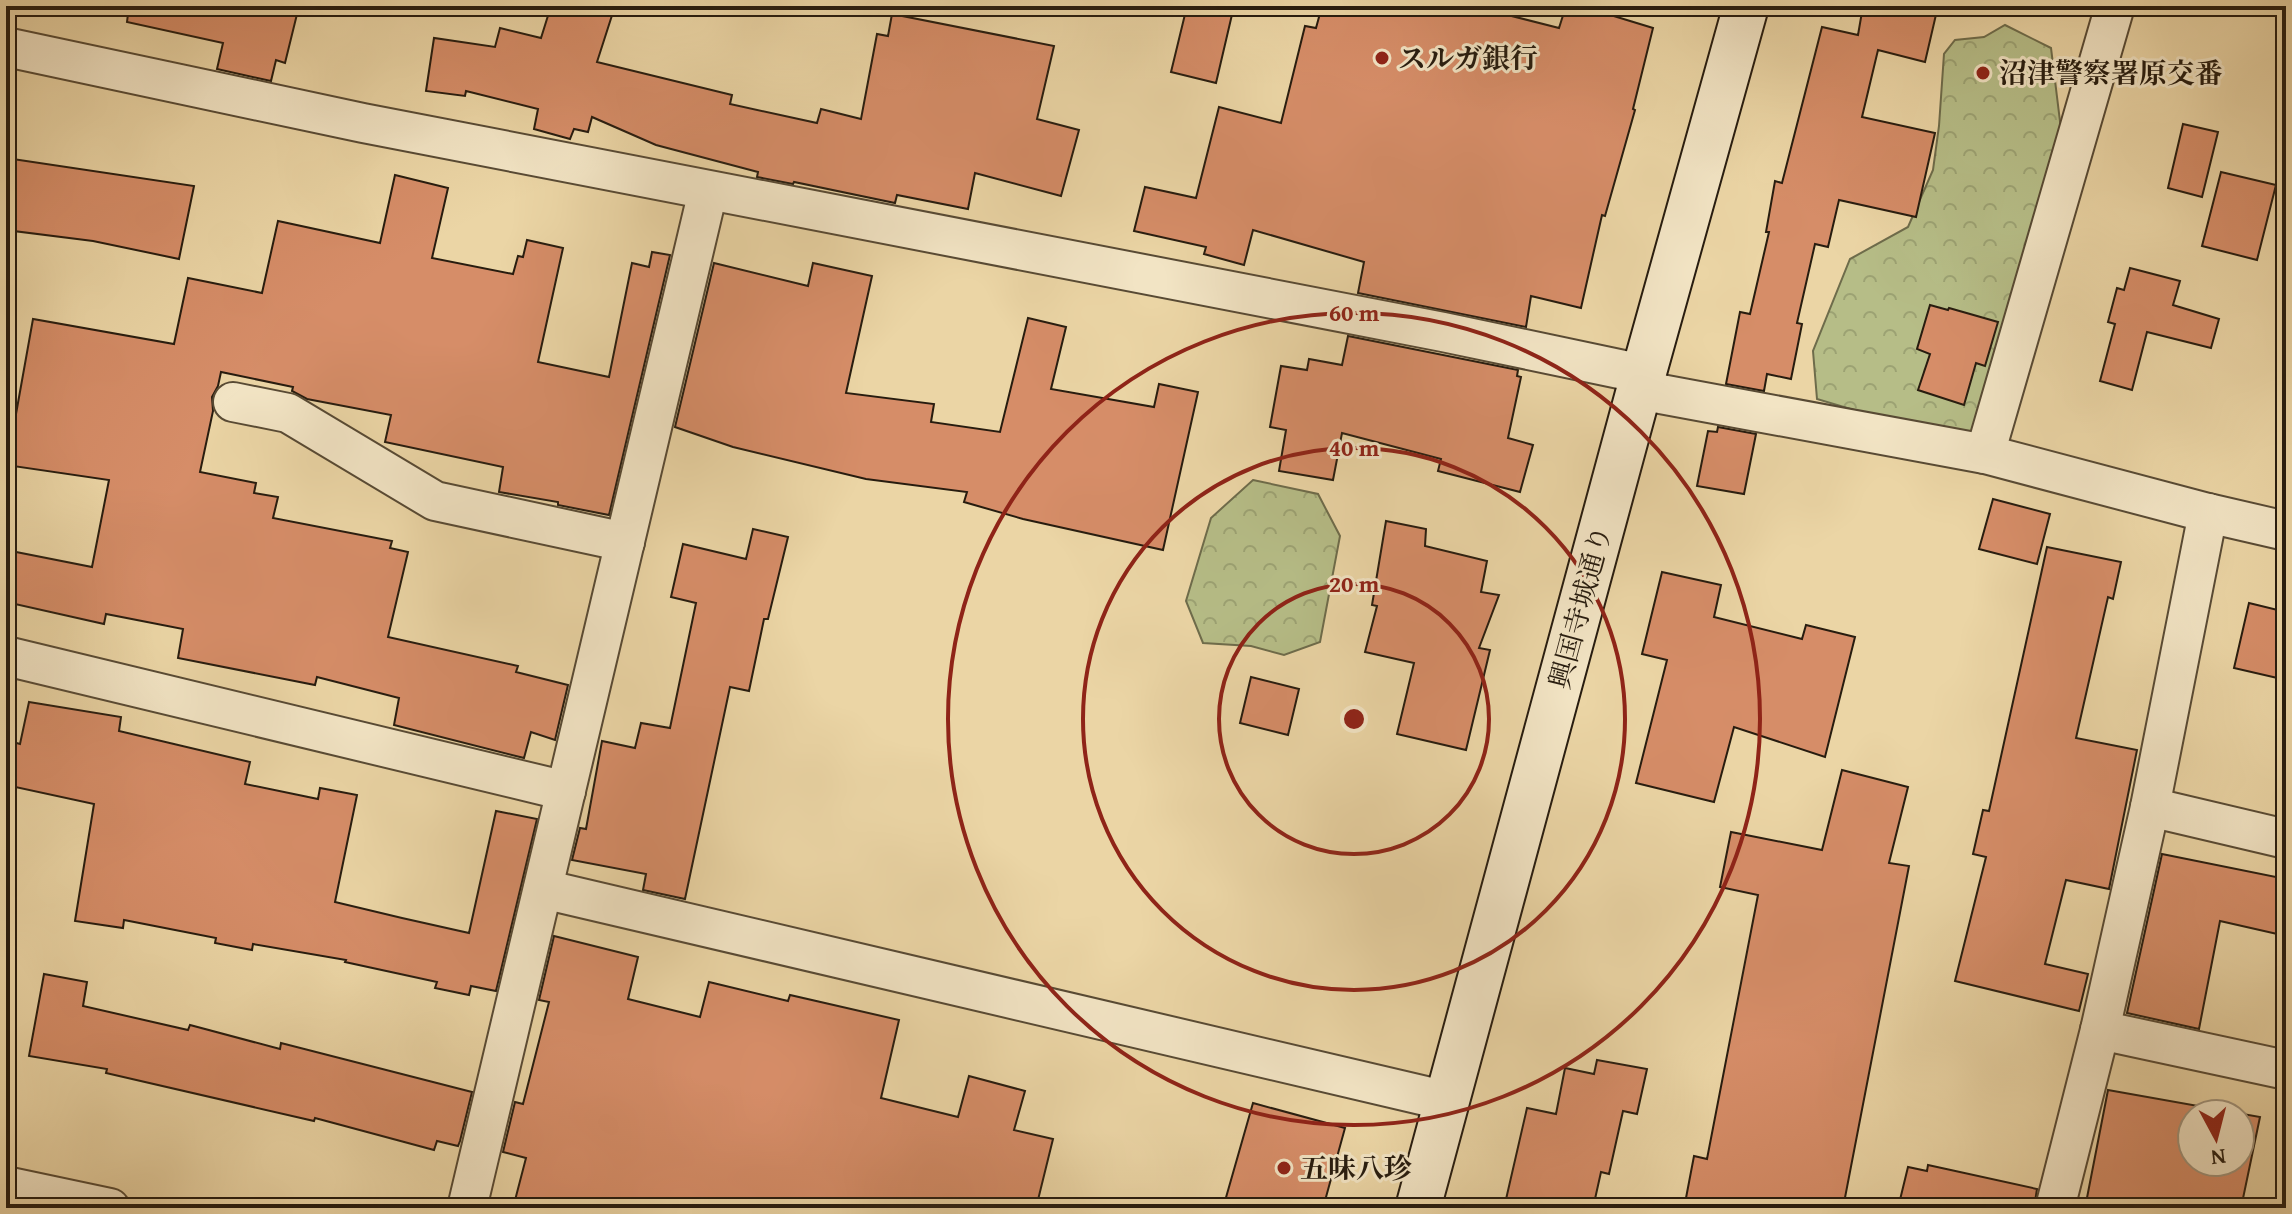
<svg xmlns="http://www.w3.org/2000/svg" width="2292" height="1214" font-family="'Gentium Book Plus','Noto Serif JP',serif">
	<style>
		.forest { fill: url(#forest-crowns); stroke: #6e6c4b; stroke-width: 2 }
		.building { fill: #d68d68; stroke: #271c0f; stroke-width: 2; fill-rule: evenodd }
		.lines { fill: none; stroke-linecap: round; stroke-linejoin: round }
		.minor-casing { stroke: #584a34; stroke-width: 42 }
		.secondary-casing { stroke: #271c0f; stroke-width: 48 }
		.minor { stroke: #f2e4c4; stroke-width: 38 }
		.secondary { stroke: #f2e4c4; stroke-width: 44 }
		.ring { fill: none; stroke: #8f2418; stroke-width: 4 }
		.poi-dot { fill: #8f2418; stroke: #f2e4c4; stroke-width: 3 }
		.labels { text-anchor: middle; stroke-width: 6; stroke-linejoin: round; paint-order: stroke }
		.poi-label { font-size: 28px; font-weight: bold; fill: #271c0f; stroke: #f2e4c4; text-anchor: start }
		.street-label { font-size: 28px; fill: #271c0f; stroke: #f2e4c4 }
		.centre { fill: #8f2418; stroke: #f2e4c4; stroke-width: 4 }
		.ring-label { font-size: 24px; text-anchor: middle; font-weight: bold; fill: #8f2418; stroke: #f2e4c4; stroke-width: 6; stroke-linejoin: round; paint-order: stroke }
	</style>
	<defs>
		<pattern id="forest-crowns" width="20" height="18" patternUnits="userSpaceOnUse" patternTransform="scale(2)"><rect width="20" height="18" fill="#b6bd87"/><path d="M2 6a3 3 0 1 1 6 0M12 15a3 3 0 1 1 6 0" fill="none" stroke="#9ca273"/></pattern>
	</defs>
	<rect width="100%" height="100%" fill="#ebd5a5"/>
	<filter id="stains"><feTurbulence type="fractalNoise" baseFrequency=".0025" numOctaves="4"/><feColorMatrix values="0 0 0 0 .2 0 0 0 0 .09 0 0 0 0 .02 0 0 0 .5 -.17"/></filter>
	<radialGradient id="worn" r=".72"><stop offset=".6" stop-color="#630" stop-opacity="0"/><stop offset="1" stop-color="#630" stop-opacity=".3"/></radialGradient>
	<g class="forest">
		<path d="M 2005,25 L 2051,48 L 2064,154 L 1977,435 L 1904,425 L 1817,399 L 1813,351 L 1850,259 L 1908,227 L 1933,170 L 1939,126 L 1944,54 L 1955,40 L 1984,37 Z"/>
		<path d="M 1253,480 L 1318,494 L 1340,536 L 1320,642 L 1284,655 L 1251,646 L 1203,643 L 1186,601 L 1211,518 Z"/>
	</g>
	<g class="building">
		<path d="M 129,6 L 299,6 L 285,63 L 276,60 L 271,81 L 217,69 L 223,43 L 127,22 Z"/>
		<path d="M 551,6 L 615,6 L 597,62 L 732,95 L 730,104 L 817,123 L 821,109 L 861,119 L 877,34 L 888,36 L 892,14 L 1054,46 L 1037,119 L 1079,130 L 1061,196 L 975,173 L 968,209 L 897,195 L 895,203 L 794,182 L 793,184 L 757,177 L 758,172 L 656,145 L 592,117 L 588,132 L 574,129 L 570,139 L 534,129 L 538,109 L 466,91 L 465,96 L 426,91 L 434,38 L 495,47 L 500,28 L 541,38 Z"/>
		<path d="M 1187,6 L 1234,6 L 1216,83 L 1171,72 Z"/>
		<path d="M 1322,6 L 1472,6 L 1559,28 L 1566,6 L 1581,6 L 1653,28 L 1633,109 L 1635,110 L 1605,216 L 1602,215 L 1581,308 L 1531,296 L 1526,327 L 1358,293 L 1364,262 L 1253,230 L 1244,265 L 1204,254 L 1206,247 L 1134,231 L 1145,187 L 1196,198 L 1219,107 L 1281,123 L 1305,26 L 1316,28 Z"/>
		<path d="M 1863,6 L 1938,6 L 1925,62 L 1878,50 L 1862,117 L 1935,133 L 1916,217 L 1839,200 L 1828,247 L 1815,244 L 1797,323 L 1802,324 L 1791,379 L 1767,374 L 1764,391 L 1726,384 L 1740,312 L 1750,314 L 1769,232 L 1766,232 L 1775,181 L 1782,183 L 1822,27 L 1858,35 Z"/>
		<path d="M 2183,124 L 2218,132 L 2202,197 L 2168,188 Z"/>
		<path d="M 6,158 L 194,186 L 179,259 L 93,241 L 6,230 Z"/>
		<path d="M 2221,172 L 2276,185 L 2257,260 L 2202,246 Z"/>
		<path d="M 395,175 L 448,188 L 432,258 L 513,274 L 518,256 L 523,257 L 527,240 L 563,248 L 538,362 L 609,377 L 632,263 L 649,267 L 652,252 L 670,255 L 609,515 L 558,505 L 558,502 L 499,492 L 503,467 L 385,442 L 391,415 L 307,399 L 292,391 L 293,387 L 221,372 L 218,386 L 212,397 L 213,411 L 200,472 L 256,483 L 254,493 L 278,497 L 273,518 L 392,541 L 390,548 L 408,552 L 388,637 L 518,666 L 516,672 L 568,685 L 555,740 L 531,732 L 524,758 L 394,725 L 399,698 L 317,677 L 315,685 L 178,658 L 183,629 L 106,614 L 104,624 L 6,602 L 6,550 L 92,567 L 109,480 L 6,465 L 6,412 L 16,414 L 33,319 L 174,344 L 188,278 L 262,293 L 278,221 L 380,243 Z"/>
		<path d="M 714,263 L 808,286 L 813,263 L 872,276 L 846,393 L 934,404 L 931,422 L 1000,432 L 1028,318 L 1066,327 L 1051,389 L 1154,407 L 1159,384 L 1198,392 L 1163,550 L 1023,519 L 964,502 L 967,492 L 866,479 L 733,447 L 675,427 Z"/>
		<path d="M 2130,268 L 2180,281 L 2173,305 L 2219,319 L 2211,348 L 2147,332 L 2132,390 L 2100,381 L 2115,324 L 2108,322 L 2117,288 L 2124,290 Z"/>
		<path d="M 1930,305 L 1948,310 L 1949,308 L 1998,322 L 1985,366 L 1976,363 L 1964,405 L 1918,390 L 1930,354 L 1917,349 Z"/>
		<path d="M 1348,336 L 1518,370 L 1517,376 L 1521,377 L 1508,438 L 1533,445 L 1520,492 L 1438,471 L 1441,459 L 1342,433 L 1333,480 L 1279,471 L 1286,430 L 1270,427 L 1281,366 L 1307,370 L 1309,359 L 1342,365 Z"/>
		<path d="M 1718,427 L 1756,434 L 1744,494 L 1697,486 L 1708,431 L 1717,432 Z"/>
		<path d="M 1993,499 L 2050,514 L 2037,564 L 1979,549 Z"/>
		<path d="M 1386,521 L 1426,529 L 1425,546 L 1487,561 L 1481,592 L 1499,595 L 1479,648 L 1490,650 L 1466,750 L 1397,734 L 1414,663 L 1365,652 L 1377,606 L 1372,605 Z"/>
		<path d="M 753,529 L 788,537 L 768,619 L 764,619 L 749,691 L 730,687 L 685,899 L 643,890 L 646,874 L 572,860 L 580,828 L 586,829 L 602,741 L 635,748 L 641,723 L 670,728 L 696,603 L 671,597 L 683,544 L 746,559 Z"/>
		<path d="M 2047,547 L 2121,562 L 2113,599 L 2108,597 L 2076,738 L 2137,750 L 2109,889 L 2066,880 L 2045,964 L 2088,974 L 2079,1011 L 1955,981 L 1986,857 L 1973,854 L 1983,810 L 1989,811 Z"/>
		<path d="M 1662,572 L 1721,585 L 1714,617 L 1802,639 L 1806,625 L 1855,637 L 1825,757 L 1734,727 L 1714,802 L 1636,783 L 1667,660 L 1642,654 Z"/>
		<path d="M 2249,603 L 2286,612 L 2286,680 L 2234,668 Z"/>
		<path d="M 1251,677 L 1299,689 L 1288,735 L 1240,723 Z"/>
		<path d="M 29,702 L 121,717 L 119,731 L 250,762 L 245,784 L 318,799 L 320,788 L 357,795 L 335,902 L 402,918 L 469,933 L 496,811 L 537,819 L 496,991 L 471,986 L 469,995 L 435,988 L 437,982 L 345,962 L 346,960 L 253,944 L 252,950 L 215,943 L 216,938 L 124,920 L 123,928 L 75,921 L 94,804 L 6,785 L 6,740 L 20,744 Z"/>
		<path d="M 1842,770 L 1908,787 L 1889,863 L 1909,866 L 1843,1208 L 1741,1208 L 1686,1198 L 1694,1156 L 1707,1159 L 1758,895 L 1720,887 L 1731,832 L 1822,850 Z"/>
		<path d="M 2162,854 L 2286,879 L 2286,936 L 2220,921 L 2199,1029 L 2127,1013 Z"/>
		<path d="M 554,936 L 638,957 L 628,999 L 700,1017 L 709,982 L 788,1001 L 790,995 L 899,1020 L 881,1098 L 958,1117 L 969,1076 L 1025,1091 L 1014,1130 L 1053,1139 L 1036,1208 L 513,1208 L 526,1158 L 503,1152 L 515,1102 L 523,1104 L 549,1002 L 539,1000 Z"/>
		<path d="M 44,974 L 87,982 L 83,1006 L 188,1030 L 190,1025 L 280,1049 L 281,1043 L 472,1092 L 460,1141 L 458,1146 L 437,1141 L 434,1150 L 315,1118 L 314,1121 L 106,1073 L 107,1069 L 29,1056 Z"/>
		<path d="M 1597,1060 L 1647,1069 L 1637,1114 L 1623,1111 L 1609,1174 L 1601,1172 L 1593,1208 L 1504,1208 L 1527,1108 L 1556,1114 L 1565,1068 L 1594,1074 Z"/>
		<path d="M 2108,1090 L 2260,1117 L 2241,1208 L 2085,1208 ZM 2192,1114 L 2240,1114 L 2240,1162 L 2192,1162 Z"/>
		<path d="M 1253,1103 L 1345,1128 L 1323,1208 L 1223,1208 Z"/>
		<path d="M 1928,1165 L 2037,1189 L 2034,1208 L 1898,1208 L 1908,1167 L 1927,1171 Z"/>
	</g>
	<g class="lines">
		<g class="minor-casing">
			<g id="minor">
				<path d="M 6,47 L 363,123 L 1443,332 L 1643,374"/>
				<path d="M 1639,390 L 1985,454 L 2208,513 L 2286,531"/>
				<path d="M 233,402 L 288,413 L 435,501 L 625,542"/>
				<path d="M 1985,454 L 2115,6"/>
				<path d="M 6,656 L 566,791"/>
				<path d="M 2150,807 L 2286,839"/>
				<path d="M 543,889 L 1447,1101"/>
				<path d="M 2100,1030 L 2286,1070"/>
				<path d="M 6,1186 L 110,1208"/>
				<path d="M 467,1208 L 708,191"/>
				<path d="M 2055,1208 L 2100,1030 L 2150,807 L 2208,513"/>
			</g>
		</g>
		<g class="secondary-casing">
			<path id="secondary" d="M 1418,1208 L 1639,390 L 1746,6"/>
		</g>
		<use href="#minor" class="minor"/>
		<use href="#secondary" class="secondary"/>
	</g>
	<g class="ring">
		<circle cx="1354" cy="719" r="135"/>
		<circle cx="1354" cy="719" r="271"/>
		<circle cx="1354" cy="719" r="406"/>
	</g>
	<g class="poi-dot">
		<circle cx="1382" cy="58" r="8"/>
		<circle cx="1983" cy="73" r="8"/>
		<circle cx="1284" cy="1168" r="8"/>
	</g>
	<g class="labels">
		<g class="poi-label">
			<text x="1398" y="68">スルガ銀行</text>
			<text x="1999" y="83">沼津警察署原交番</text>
			<text x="1300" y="1178">五味八珍</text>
		</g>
		<g class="street-label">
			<text transform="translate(1580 607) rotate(-75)" y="10">興国寺城通り</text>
		</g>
	</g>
	<circle cx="1354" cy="719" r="12" class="centre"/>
	<g class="ring-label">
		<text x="1354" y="321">60 m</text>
		<text x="1354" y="456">40 m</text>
		<text x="1354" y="592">20 m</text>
	</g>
	<rect width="2292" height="1214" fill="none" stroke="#ebd5a5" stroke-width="32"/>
	<rect x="8" y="8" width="2276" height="1198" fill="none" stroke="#271c0f" stroke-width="4"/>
	<rect x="16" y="16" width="2260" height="1182" fill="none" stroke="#271c0f" stroke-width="2"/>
	<g transform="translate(2216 1138) rotate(173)"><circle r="38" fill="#f2e4c4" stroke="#a1947c" stroke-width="2"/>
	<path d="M0-6L14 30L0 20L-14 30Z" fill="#8f2418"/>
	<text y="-12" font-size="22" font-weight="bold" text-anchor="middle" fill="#271c0f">N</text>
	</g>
	<rect width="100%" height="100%" filter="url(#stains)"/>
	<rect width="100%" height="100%" fill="url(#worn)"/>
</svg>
